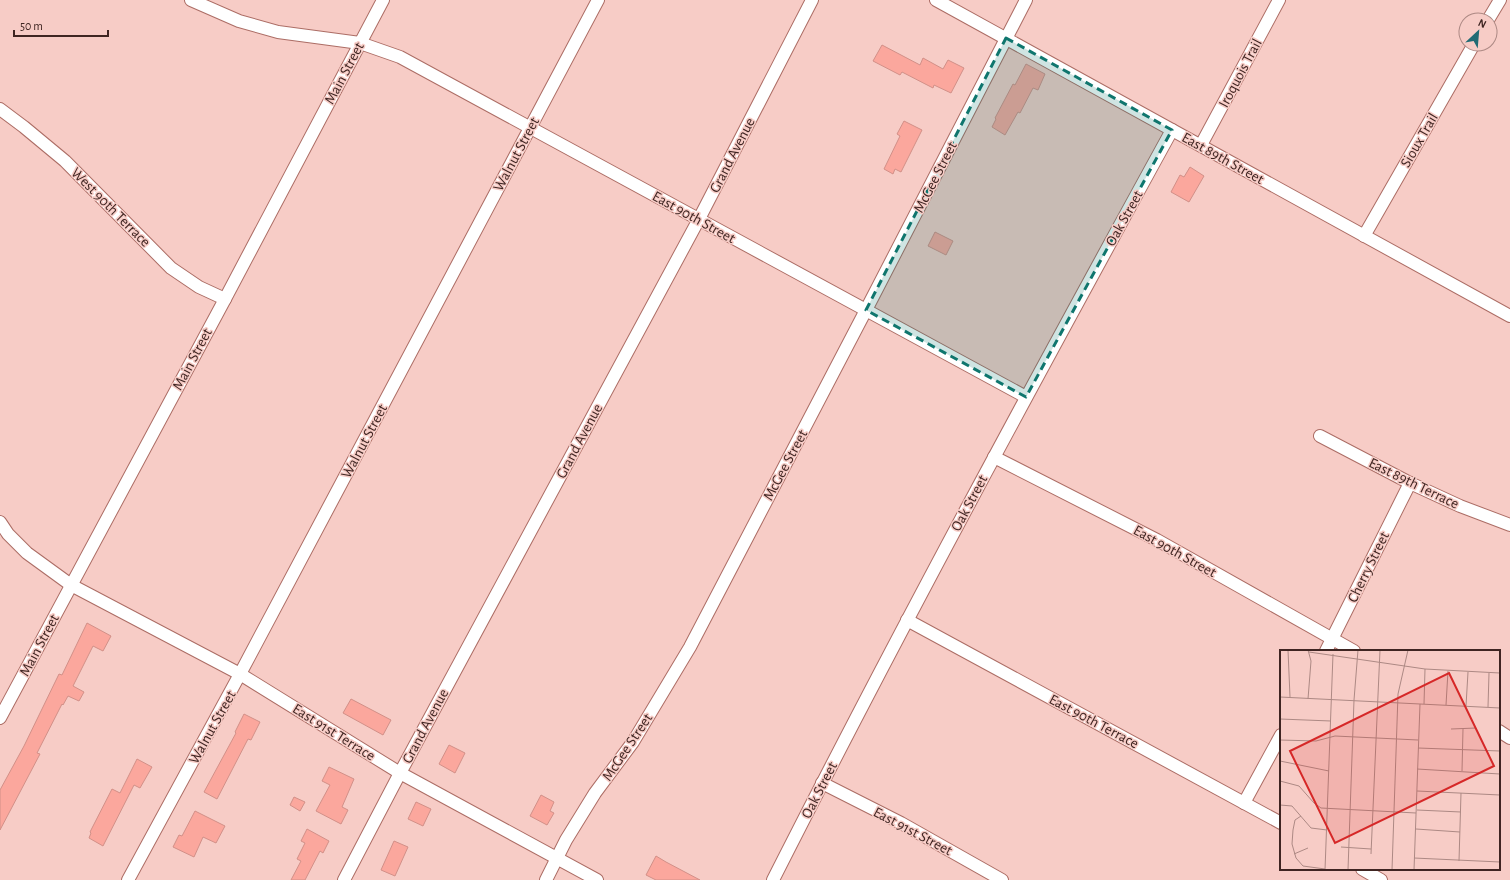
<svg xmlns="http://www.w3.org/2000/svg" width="1510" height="880" font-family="'Alegreya Sans',sans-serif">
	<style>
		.building { fill: #fba79d; stroke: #d29088 }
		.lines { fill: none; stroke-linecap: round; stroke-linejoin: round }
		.minor-casing { stroke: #ac6d65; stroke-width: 14 }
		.minor { stroke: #fff; stroke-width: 12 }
		.marked { fill: #0f766e; fill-opacity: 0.2; stroke: #0f766e; stroke-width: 3; stroke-dasharray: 8 5; stroke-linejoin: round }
		.labels { text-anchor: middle; stroke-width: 3; stroke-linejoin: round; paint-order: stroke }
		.street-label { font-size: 15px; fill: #3f2522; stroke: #f7ccc6 }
		.inset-road { fill: none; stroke: #ad8984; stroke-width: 1 }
		.view { fill: #d62828; fill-opacity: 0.15; stroke: #d62828; stroke-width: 2 }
		.inset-edge { fill: none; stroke: #3f2522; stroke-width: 2 }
	</style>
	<rect width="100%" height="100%" fill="#f7ccc6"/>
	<g class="building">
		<path d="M 882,45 L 920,65 L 923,58 L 943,69 L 948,60 L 964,68 L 951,93 L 934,85 L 933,88 L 902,72 L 900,75 L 873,61 Z"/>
		<path d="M 1026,64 L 1045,74 L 1038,90 L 1033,88 L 1020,113 L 1018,112 L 1005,135 L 992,127 L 996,119 L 995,118 L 1013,84 L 1015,85 Z"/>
		<path d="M 904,121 L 922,130 L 901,172 L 895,169 L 893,174 L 884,169 L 900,136 L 897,134 Z"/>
		<path d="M 1190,167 L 1204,176 L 1189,202 L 1171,192 L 1180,175 L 1184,177 Z"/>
		<path d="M 935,232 L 953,241 L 946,255 L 928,246 Z"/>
		<path d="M 87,623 L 111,636 L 103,651 L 93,646 L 73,686 L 84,692 L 79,701 L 68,696 L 63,705 L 62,704 L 37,753 L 40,754 L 0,830 L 0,790 L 24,746 L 59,674 L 62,675 Z"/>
		<path d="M 351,699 L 391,720 L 383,735 L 343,713 Z"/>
		<path d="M 244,714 L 260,722 L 251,740 L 248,739 L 217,799 L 204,792 L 236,733 L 235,732 Z"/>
		<path d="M 449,745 L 465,753 L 455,773 L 439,764 Z"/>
		<path d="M 137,759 L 152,767 L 140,788 L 134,785 L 103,846 L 89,838 L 91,833 L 90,832 L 112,789 L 120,793 Z"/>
		<path d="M 329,767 L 354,779 L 342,807 L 348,810 L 341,824 L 316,811 L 330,785 L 322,781 Z"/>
		<path d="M 541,795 L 554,802 L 550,811 L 554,813 L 547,825 L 530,816 Z"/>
		<path d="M 294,797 L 305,802 L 300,811 L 290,805 Z"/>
		<path d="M 416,802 L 431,809 L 423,826 L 408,819 Z"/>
		<path d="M 195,811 L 225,826 L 216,843 L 203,837 L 194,857 L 173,847 L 179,835 L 182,836 Z"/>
		<path d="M 307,829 L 329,841 L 323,853 L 320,851 L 305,880 L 291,880 L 301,861 L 297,859 L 305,843 L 301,841 Z"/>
		<path d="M 394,841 L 408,847 L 395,876 L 381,870 Z"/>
		<path d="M 656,856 L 666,862 L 700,880 L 656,880 L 646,875 Z"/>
	</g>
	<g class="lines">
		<g class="minor-casing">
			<g id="minor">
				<path d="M 191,0 L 239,21 L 278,32 L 360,43 L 400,57 L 1026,397"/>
				<path d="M 936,0 L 1510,316"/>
				<path d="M 1488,20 L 1500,0"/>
				<path d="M 0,109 L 24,127 L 65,161 L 171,268 L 199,287 L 225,299"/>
				<path d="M 1201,145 L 1279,0"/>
				<path d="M 1364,236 L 1474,44"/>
				<path d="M 1320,436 L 1410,483 L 1460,506 L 1510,525"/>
				<path d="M 994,457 L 1157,540 L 1354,651"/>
				<path d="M 0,522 L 8,534 L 27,553 L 71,585 L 240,674 L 400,773 L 597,880"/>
				<path d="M 907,620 L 1281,823"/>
				<path d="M 1326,651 L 1410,483"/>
				<path d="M 0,718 L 225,299 L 383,0"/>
				<path d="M 1499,731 L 1510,738"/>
				<path d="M 822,783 L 901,823 L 1002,880"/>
				<path d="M 1244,803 L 1281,735"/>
				<path d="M 1362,869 L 1381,880"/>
				<path d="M 128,880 L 240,674 L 598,0"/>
				<path d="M 344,880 L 400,773 L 699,219 L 812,0"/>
				<path d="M 546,880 L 566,840 L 595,793 L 633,742 L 690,647 L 866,310 L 1026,0"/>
				<path d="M 773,880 C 901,627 1036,378 1172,130"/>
			</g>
		</g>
		<use href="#minor" class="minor"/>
	</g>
	<path class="marked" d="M 1006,38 L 1172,130 L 1026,397 L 866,310 Z"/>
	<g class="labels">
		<g class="street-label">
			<text transform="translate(344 73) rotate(-62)" y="5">Main Street</text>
			<text transform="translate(1240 73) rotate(-62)" y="5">Iroquois Trail</text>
			<text transform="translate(1419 140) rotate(-60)" y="5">Sioux Trail</text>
			<text transform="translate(516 154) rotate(-62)" y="5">Walnut Street</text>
			<text transform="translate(732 155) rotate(-63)" y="5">Grand Avenue</text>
			<text transform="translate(1223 158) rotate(29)" y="5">East 89th Street</text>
			<text transform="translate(935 177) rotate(-63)" y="5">McGee Street</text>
			<text transform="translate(111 207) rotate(45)" y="5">West 90th Terrace</text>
			<text transform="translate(694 217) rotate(29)" y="5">East 90th Street</text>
			<text transform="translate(1124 218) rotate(-61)" y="5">Oak Street</text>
			<text transform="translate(192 359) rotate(-62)" y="5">Main Street</text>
			<text transform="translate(364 441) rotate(-62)" y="5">Walnut Street</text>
			<text transform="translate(579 441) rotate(-62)" y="5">Grand Avenue</text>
			<text transform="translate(785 465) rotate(-62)" y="5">McGee Street</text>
			<text transform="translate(1414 483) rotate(26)" y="5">East 89th Terrace</text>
			<text transform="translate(969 503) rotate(-62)" y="5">Oak Street</text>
			<text transform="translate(1175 551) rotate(29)" y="5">East 90th Street</text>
			<text transform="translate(1368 567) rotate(-64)" y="5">Cherry Street</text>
			<text transform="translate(39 645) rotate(-62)" y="5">Main Street</text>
			<text transform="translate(1094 721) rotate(28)" y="5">East 90th Terrace</text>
			<text transform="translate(425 726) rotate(-62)" y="5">Grand Avenue</text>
			<text transform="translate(212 727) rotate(-61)" y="5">Walnut Street</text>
			<text transform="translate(334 732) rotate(32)" y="5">East 91st Terrace</text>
			<text transform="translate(627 747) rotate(-56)" y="5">McGee Street</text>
			<text transform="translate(819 790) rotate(-63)" y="5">Oak Street</text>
			<text transform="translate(913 831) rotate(28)" y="5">East 91st Street</text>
		</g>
	</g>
	<g transform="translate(1280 650)">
		<rect width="220" height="220" fill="#f7ccc6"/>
		<path class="inset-road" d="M 8,0 L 10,47M 29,2 L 145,19 L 220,23M 0,47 L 220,58M 28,49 L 31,11 L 28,0M 144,54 L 145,19M 166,55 L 168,21M 186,56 L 188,22M 208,57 L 209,23M 0,69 L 51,71M 171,79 L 196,78M 0,90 L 36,91 L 55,86 L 138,90M 138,98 L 220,101M 0,111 L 49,121M 137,119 L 220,124M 182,121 L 183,79M 0,131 L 19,136 L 34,153 L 41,158 L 136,163M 137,141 L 220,145M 0,155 L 12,156 L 31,178 L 47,180M 137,160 L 181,162M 21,166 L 15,170 L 13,180 L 12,194 L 16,208 L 23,216 L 45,219M 136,179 L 180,182M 61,197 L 91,199M 14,204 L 28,198M 91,204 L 100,0M 134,208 L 220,212M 179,211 L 181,143M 45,220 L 53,4M 68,220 L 74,50 L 78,0M 112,220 L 118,44 L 128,0M 134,220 L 140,54"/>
		<path class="view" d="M 169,23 L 214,116 L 55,193 L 10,101 Z"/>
		<rect width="220" height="220" class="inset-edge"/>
	</g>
	<g transform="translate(1478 32) rotate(26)"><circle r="19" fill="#f7ccc6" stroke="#ad8984"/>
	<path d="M0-3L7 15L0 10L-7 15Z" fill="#216b74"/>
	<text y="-6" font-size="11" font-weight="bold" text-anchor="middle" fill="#3f2522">N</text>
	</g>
	<path d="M14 30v6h94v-6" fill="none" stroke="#3f2522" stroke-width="2"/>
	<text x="20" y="30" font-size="12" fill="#3f2522" stroke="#f7ccc6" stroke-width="3" paint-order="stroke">50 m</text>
</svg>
